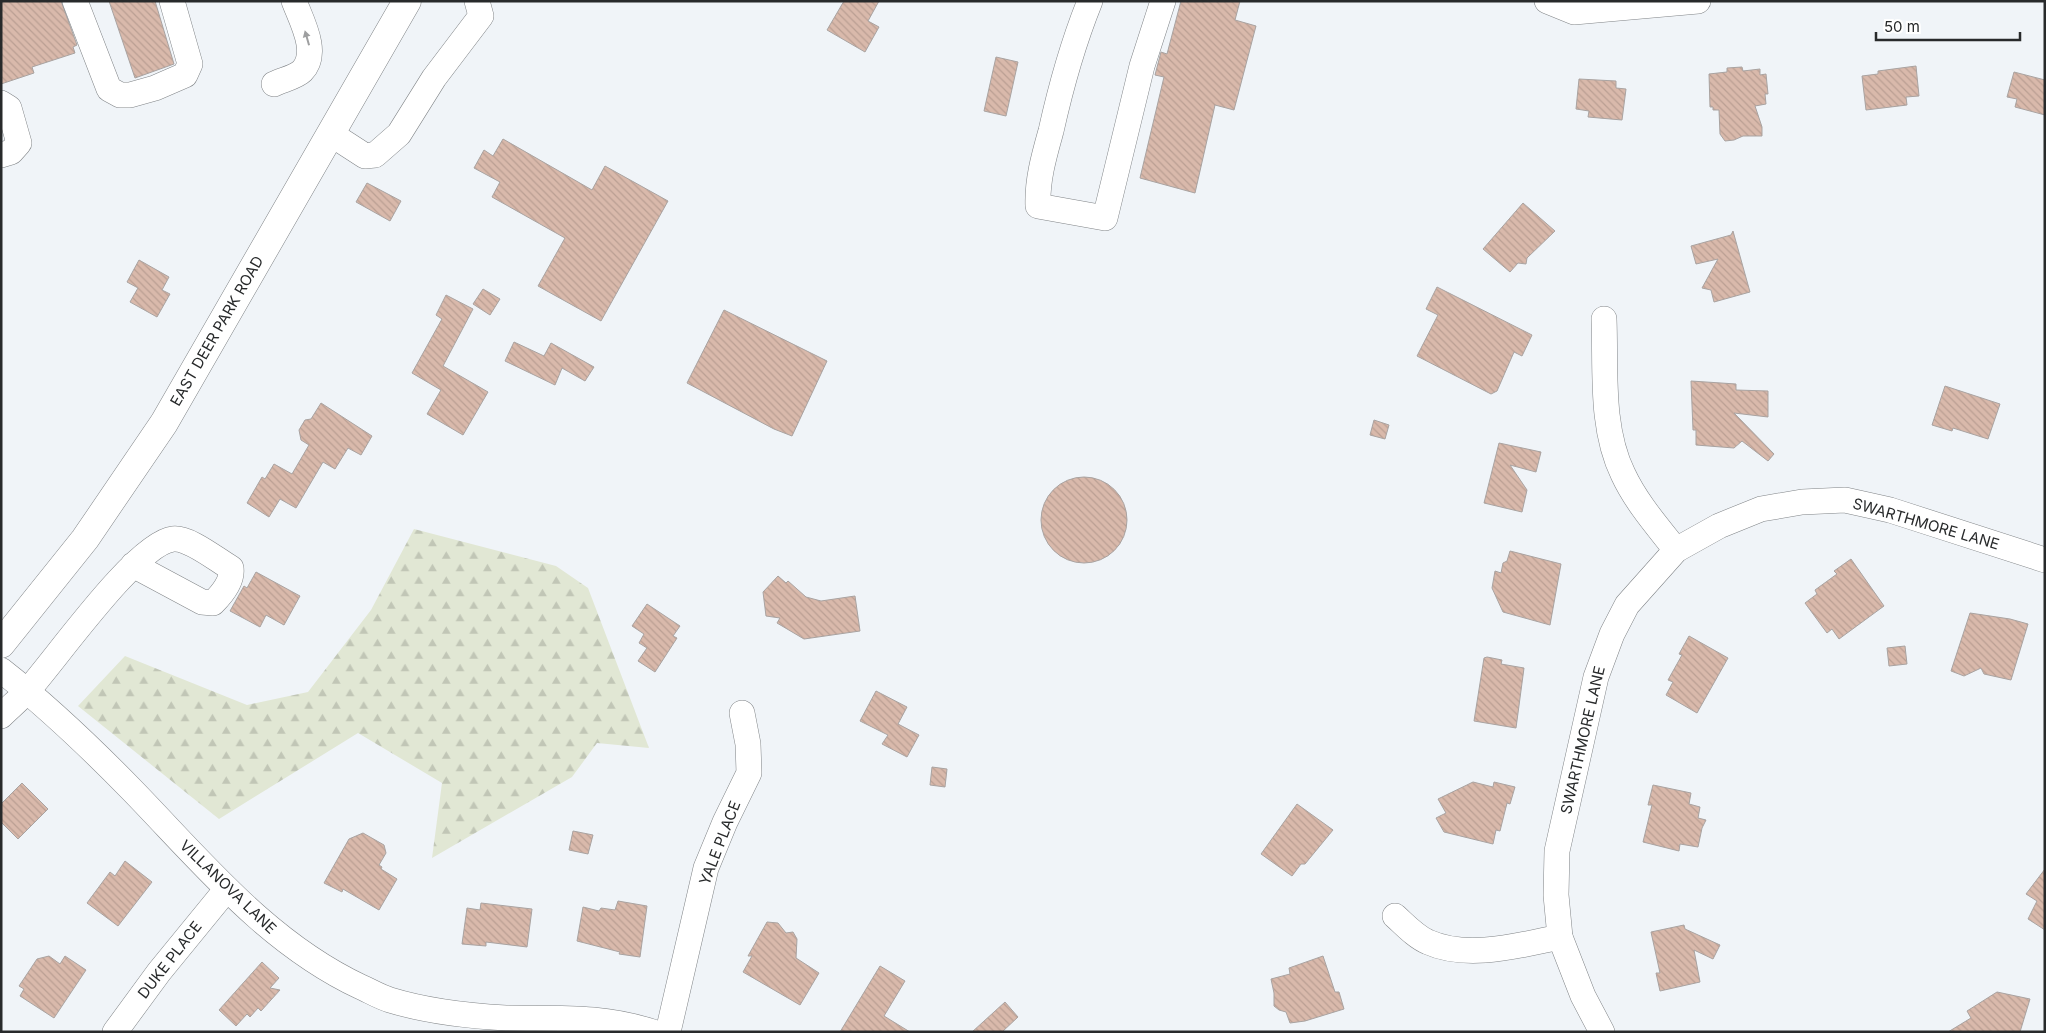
<svg xmlns="http://www.w3.org/2000/svg" width="2046" height="1033" font-family="Inter,sans-serif">
	<style>
		.forest { fill: url(#forest-firs) }
		.building { fill: url(#building-back-hatch); stroke: #a9a3a1 }
		.lines { fill: none; stroke-linecap: round; stroke-linejoin: round }
		.minor-casing { stroke: #808487; stroke-width: 26 }
		.major-casing { stroke: #808487; stroke-width: 29 }
		.minor { stroke: #fff; stroke-width: 25 }
		.major { stroke: #fff; stroke-width: 28 }
		.oneway { fill: #9e9fa0 }
		.labels { text-anchor: middle; stroke-width: 5; stroke-linejoin: round; paint-order: stroke }
		.street-label { font-size: 15px; fill: #282a2b; stroke: #fff }
	</style>
	<defs>
		<pattern id="forest-firs" width="22" height="20" patternUnits="userSpaceOnUse" patternTransform="scale(1.25)"><rect width="22" height="20" fill="#e1e7d4"/><path d="M5 1l3.5 6h-7zM16 11l3.5 6h-7z" fill="#c1c6b6"/></pattern>
		<pattern id="building-back-hatch" width="6" height="6" patternUnits="userSpaceOnUse" patternTransform="scale(1.25)"><rect width="6" height="6" fill="#d9b9ab"/><path d="M-1 5l2 2M0 0l6 6M5-1l2 2" fill="none" stroke="#ba9f93"/></pattern>
	</defs>
	<rect width="100%" height="100%" fill="#f0f4f8"/>
	<path class="forest" d="M 414,529 L 556,566 L 588,588 L 649,748 L 597,743 L 572,777 L 432,858 L 442,783 L 358,733 L 219,819 L 78,706 L 125,656 L 247,705 L 308,692 L 371,610 Z"/>
	<g class="building">
		<path d="M 1,1 L 61,1 L 77,45 L 73,47 L 75,53 L 32,67 L 34,73 L 1,84 Z"/>
		<path d="M 109,1 L 155,1 L 174,64 L 135,78 Z"/>
		<path d="M 844,1 L 879,1 L 868,21 L 879,27 L 865,52 L 827,30 Z"/>
		<path d="M 1181,1 L 1240,1 L 1235,20 L 1256,26 L 1234,110 L 1215,105 L 1195,193 L 1140,178 L 1164,77 L 1155,75 L 1161,52 L 1167,54 Z"/>
		<path d="M 996,57 L 1018,62 L 1006,116 L 984,111 Z"/>
		<path d="M 1916,66 L 1919,96 L 1906,97 L 1907,105 L 1866,110 L 1862,76 L 1878,74 L 1878,71 Z"/>
		<path d="M 1742,67 L 1743,71 L 1760,69 L 1760,75 L 1766,74 L 1768,94 L 1765,94 L 1766,104 L 1755,106 L 1762,127 L 1762,136 L 1743,136 L 1734,140 L 1725,141 L 1720,134 L 1719,110 L 1713,110 L 1713,107 L 1710,107 L 1709,74 L 1727,72 L 1727,68 Z"/>
		<path d="M 2014,72 L 2045,80 L 2045,115 L 2015,107 L 2017,99 L 2007,97 Z"/>
		<path d="M 1579,79 L 1616,81 L 1616,88 L 1626,89 L 1622,120 L 1588,117 L 1589,111 L 1576,109 Z"/>
		<path d="M 503,139 L 592,190 L 605,166 L 668,201 L 601,321 L 538,286 L 565,238 L 492,197 L 500,182 L 474,168 L 484,150 L 493,156 Z"/>
		<path d="M 367,183 L 401,201 L 390,221 L 356,202 Z"/>
		<path d="M 1523,203 L 1555,231 L 1527,258 L 1526,264 L 1518,263 L 1510,272 L 1483,249 Z"/>
		<path d="M 1733,231 L 1750,292 L 1714,302 L 1711,290 L 1702,288 L 1718,259 L 1696,264 L 1691,246 L 1731,235 Z"/>
		<path d="M 139,260 L 169,277 L 162,290 L 170,294 L 157,317 L 130,302 L 138,288 L 127,282 Z"/>
		<path d="M 1437,287 L 1532,335 L 1522,356 L 1514,352 L 1497,391 L 1491,394 L 1417,356 L 1438,315 L 1426,309 Z"/>
		<path d="M 483,289 L 500,299 L 490,315 L 473,304 Z"/>
		<path d="M 446,295 L 473,309 L 443,366 L 488,392 L 463,435 L 427,414 L 441,390 L 412,373 L 442,319 L 436,315 Z"/>
		<path d="M 724,310 L 827,361 L 792,436 L 774,429 L 687,383 Z"/>
		<path d="M 514,342 L 544,356 L 551,343 L 594,367 L 585,381 L 562,368 L 555,385 L 505,361 Z"/>
		<path d="M 1691,381 L 1736,384 L 1736,390 L 1768,391 L 1768,417 L 1734,413 L 1774,454 L 1768,461 L 1742,441 L 1734,448 L 1696,445 L 1696,430 L 1693,430 Z"/>
		<path d="M 1945,386 L 2000,404 L 1988,439 L 1953,428 L 1952,431 L 1932,425 Z"/>
		<path d="M 321,403 L 372,436 L 361,455 L 348,448 L 335,469 L 323,462 L 296,508 L 280,499 L 269,517 L 247,503 L 262,477 L 265,479 L 274,464 L 292,474 L 309,445 L 301,440 L 299,430 L 305,420 L 311,419 Z"/>
		<path d="M 1374,420 L 1389,425 L 1385,439 L 1370,435 Z"/>
		<path d="M 1499,443 L 1541,452 L 1536,472 L 1510,465 L 1527,490 L 1522,512 L 1484,503 Z"/>
		<circle cx="1084" cy="520" r="43"/>
		<path d="M 1510,551 L 1561,564 L 1550,625 L 1503,612 L 1492,588 L 1495,571 L 1501,573 L 1503,563 L 1507,561 Z"/>
		<path d="M 1851,559 L 1884,606 L 1839,639 L 1832,629 L 1827,633 L 1805,603 L 1817,594 L 1815,590 L 1837,574 L 1834,571 Z"/>
		<path d="M 256,572 L 300,596 L 284,625 L 266,615 L 260,627 L 230,611 L 244,586 L 247,588 Z"/>
		<path d="M 778,576 L 786,583 L 788,581 L 806,597 L 821,601 L 855,596 L 860,631 L 804,639 L 777,623 L 780,618 L 766,616 L 763,592 Z"/>
		<path d="M 647,604 L 680,626 L 673,636 L 677,638 L 655,672 L 638,661 L 647,648 L 639,643 L 644,634 L 632,626 Z"/>
		<path d="M 1970,613 L 2010,619 L 2028,624 L 2011,680 L 1984,674 L 1981,668 L 1964,676 L 1951,671 Z"/>
		<path d="M 1689,636 L 1728,658 L 1697,713 L 1666,695 L 1673,682 L 1668,680 L 1682,655 L 1679,654 Z"/>
		<path d="M 1905,646 L 1907,664 L 1889,666 L 1887,648 Z"/>
		<path d="M 1487,657 L 1502,660 L 1501,664 L 1524,668 L 1516,728 L 1474,721 L 1484,658 Z"/>
		<path d="M 876,691 L 907,707 L 898,724 L 919,735 L 907,757 L 882,744 L 888,735 L 860,721 Z"/>
		<path d="M 932,767 L 947,769 L 945,787 L 930,785 Z"/>
		<path d="M 1473,782 L 1493,787 L 1494,782 L 1515,787 L 1510,804 L 1507,803 L 1500,831 L 1496,830 L 1493,844 L 1444,832 L 1436,818 L 1446,813 L 1438,799 Z"/>
		<path d="M 22,783 L 48,809 L 18,839 L 1,822 L 1,804 Z"/>
		<path d="M 1653,785 L 1691,793 L 1689,804 L 1700,807 L 1698,818 L 1706,820 L 1702,828 L 1698,847 L 1680,844 L 1679,851 L 1643,842 L 1652,805 L 1648,805 Z"/>
		<path d="M 1297,804 L 1333,830 L 1305,864 L 1301,864 L 1292,876 L 1261,854 Z"/>
		<path d="M 573,831 L 593,835 L 588,854 L 569,850 Z"/>
		<path d="M 363,833 L 384,845 L 386,853 L 379,865 L 382,867 L 381,869 L 397,879 L 379,910 L 343,889 L 342,892 L 324,883 L 349,839 Z"/>
		<path d="M 125,861 L 152,882 L 118,926 L 87,903 L 110,872 L 115,876 Z"/>
		<path d="M 2045,869 L 2045,930 L 2028,919 L 2037,901 L 2026,894 Z"/>
		<path d="M 618,901 L 647,906 L 640,957 L 619,954 L 620,952 L 577,941 L 583,907 L 599,911 L 601,908 L 615,910 Z"/>
		<path d="M 481,903 L 532,909 L 527,947 L 486,942 L 486,946 L 462,944 L 467,908 L 480,910 Z"/>
		<path d="M 767,922 L 778,923 L 786,933 L 793,932 L 797,939 L 796,958 L 819,973 L 800,1005 L 743,972 L 752,956 L 748,956 Z"/>
		<path d="M 1684,925 L 1685,929 L 1720,945 L 1713,959 L 1694,950 L 1700,982 L 1660,991 L 1656,973 L 1660,973 L 1651,932 Z"/>
		<path d="M 49,956 L 60,964 L 65,956 L 86,970 L 54,1018 L 20,996 L 24,989 L 19,986 L 37,959 Z"/>
		<path d="M 1323,956 L 1335,992 L 1339,992 L 1344,1009 L 1305,1021 L 1290,1023 L 1286,1012 L 1279,1010 L 1274,1006 L 1274,993 L 1271,979 L 1290,974 L 1289,968 Z"/>
		<path d="M 262,962 L 279,978 L 270,988 L 280,990 L 261,1011 L 258,1008 L 250,1017 L 247,1014 L 236,1026 L 219,1010 Z"/>
		<path d="M 880,966 L 905,981 L 884,1016 L 910,1032 L 840,1032 Z"/>
		<path d="M 1997,992 L 2030,999 L 2020,1032 L 1948,1032 L 1971,1018 L 1967,1011 Z"/>
		<path d="M 1005,1002 L 1018,1017 L 1002,1032 L 972,1032 Z"/>
	</g>
	<g class="lines">
		<g class="minor-casing">
			<g id="minor">
				<path d="M 75,1 L 109,89 L 120,95 L 130,95 L 155,88 L 185,75 L 190,64 L 172,1"/>
				<path d="M 1090,1 C 1073,43 1061,86 1051,131 C 1044,156 1037,180 1038,206 L 1105,218 L 1142,66 L 1163,1"/>
				<path d="M 1547,1 L 1574,12 L 1698,1"/>
				<path d="M 274,84 C 282,80 296,77 302,71 C 320,53 301,20 294,1"/>
				<path d="M 1,103 L 9,108 L 19,143 L 11,152 L 1,155"/>
				<path d="M 331,134 L 365,156 L 375,155 L 399,134 L 434,78 L 481,16 L 477,1"/>
				<path d="M 1604,319 C 1606,369 1600,427 1623,474 C 1636,502 1657,526 1676,550"/>
				<path d="M 1,670 C 47,706 90,747 131,789 C 202,862 267,943 361,987 C 370,991 380,997 390,1000 C 426,1011 468,1016 506,1018 C 558,1019 601,1015 653,1032"/>
				<path d="M 1,716 C 10,707 20,699 29,689 C 56,659 137,543 173,539 C 189,537 217,560 231,568 C 233,581 222,594 213,603 L 202,602 L 133,565"/>
				<path d="M 1395,916 C 1405,925 1416,937 1428,942 C 1468,960 1520,945 1560,937"/>
				<path d="M 115,1032 L 159,972 L 226,890"/>
				<path d="M 668,1032 L 706,868 L 725,822 L 749,773 L 748,744 L 742,713"/>
				<path d="M 1602,1032 L 1583,996 L 1560,937 L 1556,895 L 1557,851 L 1596,677 L 1612,634 L 1627,605 L 1676,550 L 1719,526 L 1761,509 L 1802,502 L 1845,500 L 1890,510 L 2045,560"/>
			</g>
		</g>
		<g class="major-casing">
			<path id="major" d="M 1,644 L 85,539 L 164,423 L 407,1"/>
		</g>
		<use href="#minor" class="minor"/>
		<use href="#major" class="major"/>
	</g>
	<defs><path id="oneway-solid" d="M-6-.8H1V-3.2L6.5 0L1 3.2V.8H-6Z" transform="scale(1.25)"/></defs>
	<use class="oneway" href="#oneway-solid" transform="translate(307 38) rotate(-106)"/>
	<g class="labels">
		<g class="street-label">
			<text transform="translate(217 331) rotate(-60)" y="5">EAST DEER PARK ROAD</text>
			<text transform="translate(1926 524) rotate(16)" y="5">SWARTHMORE LANE</text>
			<text transform="translate(1583 740) rotate(-77)" y="5">SWARTHMORE LANE</text>
			<text transform="translate(720 843) rotate(-69)" y="5">YALE PLACE</text>
			<text transform="translate(228 887) rotate(44)" y="5">VILLANOVA LANE</text>
			<text transform="translate(170 960) rotate(-52)" y="5">DUKE PLACE</text>
		</g>
	</g>
	<rect width="2046" height="1033" fill="none" stroke="#282a2b" stroke-width="5"/>
	<path d="M1876 32v8h144v-8" fill="none" stroke="#282a2b" stroke-width="2.5"/>
	<text x="1884" y="32" font-size="15" fill="#282a2b" stroke="#ffffff" stroke-width="4" paint-order="stroke">50 m</text>
</svg>
